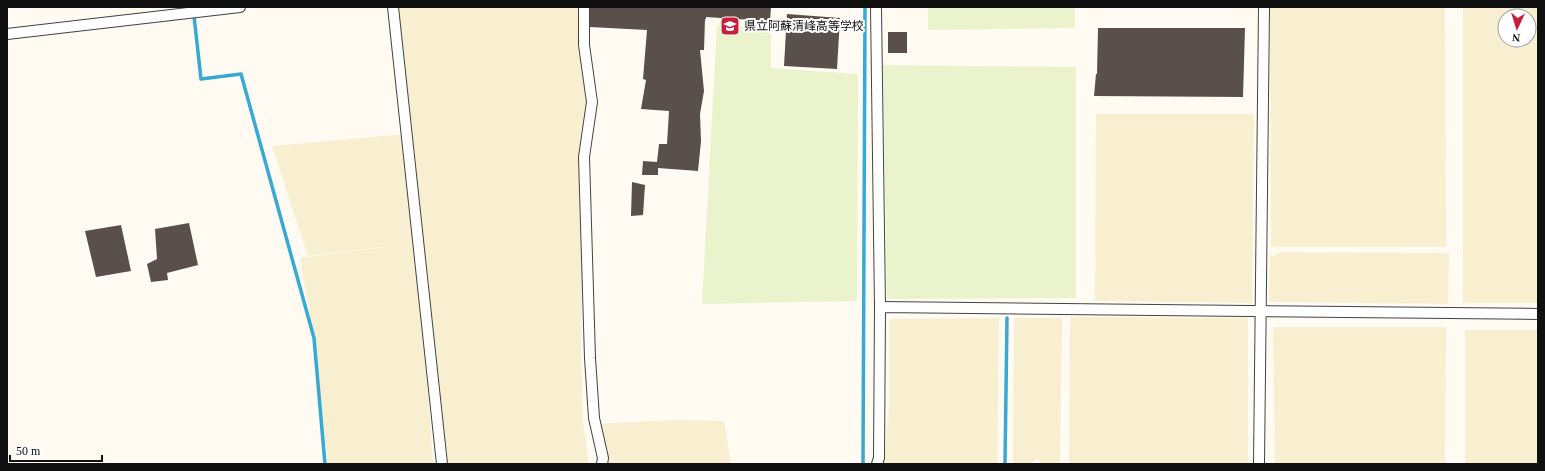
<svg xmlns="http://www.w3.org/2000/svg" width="1545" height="471" font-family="'Times New Roman','Noto Sans JP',serif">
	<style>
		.farmland { fill: #f7efd0; fill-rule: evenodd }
		.pitch { fill: #eaf3cb }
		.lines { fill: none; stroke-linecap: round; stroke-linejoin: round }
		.stream { stroke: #36a9d5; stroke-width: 3.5 }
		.building { fill: #594f4b }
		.minor-casing { stroke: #434343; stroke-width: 12 }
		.minor { stroke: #fff; stroke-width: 10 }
		.labels { text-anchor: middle; stroke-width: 4; stroke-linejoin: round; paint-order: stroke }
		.poi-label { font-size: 12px; fill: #101010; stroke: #fff; text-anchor: start }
	</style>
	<rect width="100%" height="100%" fill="#fffbf2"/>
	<g class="farmland">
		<path d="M 393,7 L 584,7 L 592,102 L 586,144 L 581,349 L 583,423 L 589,464 L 441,464 L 418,252 L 433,464 L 328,464 L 314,338 L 300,258 L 418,243 L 308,256 L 272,146 L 406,134 Z"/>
		<path d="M 1270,7 L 1445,7 L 1446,247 L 1271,247 Z"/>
		<path d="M 1463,7 L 1538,7 L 1538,303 L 1463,303 ZM 1505,16 L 1529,16 L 1529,40 L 1505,40 Z"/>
		<path d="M 1096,114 L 1254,114 L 1252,303 L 1095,301 Z"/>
		<path d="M 1280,252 L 1449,253 L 1448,304 L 1269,302 L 1270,255 L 1274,256 Z"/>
		<path d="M 1070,317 L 1248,318 L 1248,464 L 1069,464 Z"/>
		<path d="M 999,318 L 997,464 L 884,464 L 889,410 L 889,319 Z"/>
		<path d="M 1014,318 L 1062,318 L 1060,464 L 1041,464 L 1038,458 L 1030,464 L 1013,464 Z"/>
		<path d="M 1273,327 L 1446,327 L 1445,464 L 1275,464 Z"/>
		<rect x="1465" y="330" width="73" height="134"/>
		<path d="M 676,420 L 724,421 L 731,464 L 605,464 L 595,424 Z"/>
	</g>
	<g class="pitch">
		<path d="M 928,7 L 1075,7 L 1075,28 L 928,30 Z"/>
		<path d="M 717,25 L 771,29 L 771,68 L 858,74 L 857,301 L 702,304 Z"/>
		<path d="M 883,65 L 1076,67 L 1076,298 L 887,299 Z"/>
	</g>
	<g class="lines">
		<g class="stream">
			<path d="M 193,7 L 201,79 L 241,74 L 314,338 L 325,464"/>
			<path d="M 863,464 L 865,7"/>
			<path d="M 1005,464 L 1007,318"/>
		</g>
	</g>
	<g class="building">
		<path d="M 590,7 L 771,7 L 770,21 L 706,17 L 706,19 L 705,19 L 704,50 L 700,50 L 704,91 L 700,114 L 701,141 L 698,171 L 658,168 L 658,175 L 642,175 L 643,161 L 657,162 L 659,144 L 667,144 L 669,111 L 641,109 L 646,80 L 643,79 L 647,30 L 590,27 Z"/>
		<path d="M 787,14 L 840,18 L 837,69 L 784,66 Z"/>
		<path d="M 1098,28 L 1245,28 L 1243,97 L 1094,96 L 1096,74 L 1097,74 Z"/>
		<rect x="888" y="32" width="19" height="21"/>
		<path d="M 632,182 L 645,185 L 643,215 L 631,216 Z"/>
		<path d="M 189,223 L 198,265 L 167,273 L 168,280 L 151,282 L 147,264 L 157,259 L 155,229 Z"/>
		<path d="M 121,225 L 131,271 L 96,277 L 85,231 Z"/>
	</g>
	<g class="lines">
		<g class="minor-casing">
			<g id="minor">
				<path d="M 393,7 L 442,464"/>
				<path d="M 584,7 L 584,45 L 592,102 L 584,157 L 590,358 L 594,418 L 603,458 L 602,464"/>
				<path d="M 876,7 L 880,307"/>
				<path d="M 7,34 L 240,7"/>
				<path d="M 877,464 L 879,458 L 880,307 L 1538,314"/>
				<path d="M 1259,464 L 1264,7"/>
			</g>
		</g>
		<use href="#minor" class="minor"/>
	</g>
	<defs>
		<g id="school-square" transform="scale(1)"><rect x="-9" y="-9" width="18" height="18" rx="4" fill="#c91e3b" stroke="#fff"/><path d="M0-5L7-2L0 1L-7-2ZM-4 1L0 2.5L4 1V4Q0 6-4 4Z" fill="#fff"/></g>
	</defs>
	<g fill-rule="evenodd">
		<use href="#school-square" x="730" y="26"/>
	</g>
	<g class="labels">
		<g class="poi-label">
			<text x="744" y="30">県立阿蘇清峰高等学校</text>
		</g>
	</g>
	<rect width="1545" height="471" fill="none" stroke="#101010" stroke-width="16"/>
	<g transform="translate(1517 28) rotate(184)"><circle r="19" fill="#ffffff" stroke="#9f9f9f"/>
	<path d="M0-3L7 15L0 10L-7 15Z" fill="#c91e3b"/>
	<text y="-6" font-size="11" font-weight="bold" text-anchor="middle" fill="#101010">N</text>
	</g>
	<path d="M10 455v6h92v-6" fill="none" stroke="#101010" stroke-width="2"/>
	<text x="16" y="455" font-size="12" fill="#101010" stroke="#ffffff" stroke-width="3" paint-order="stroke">50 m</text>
</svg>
